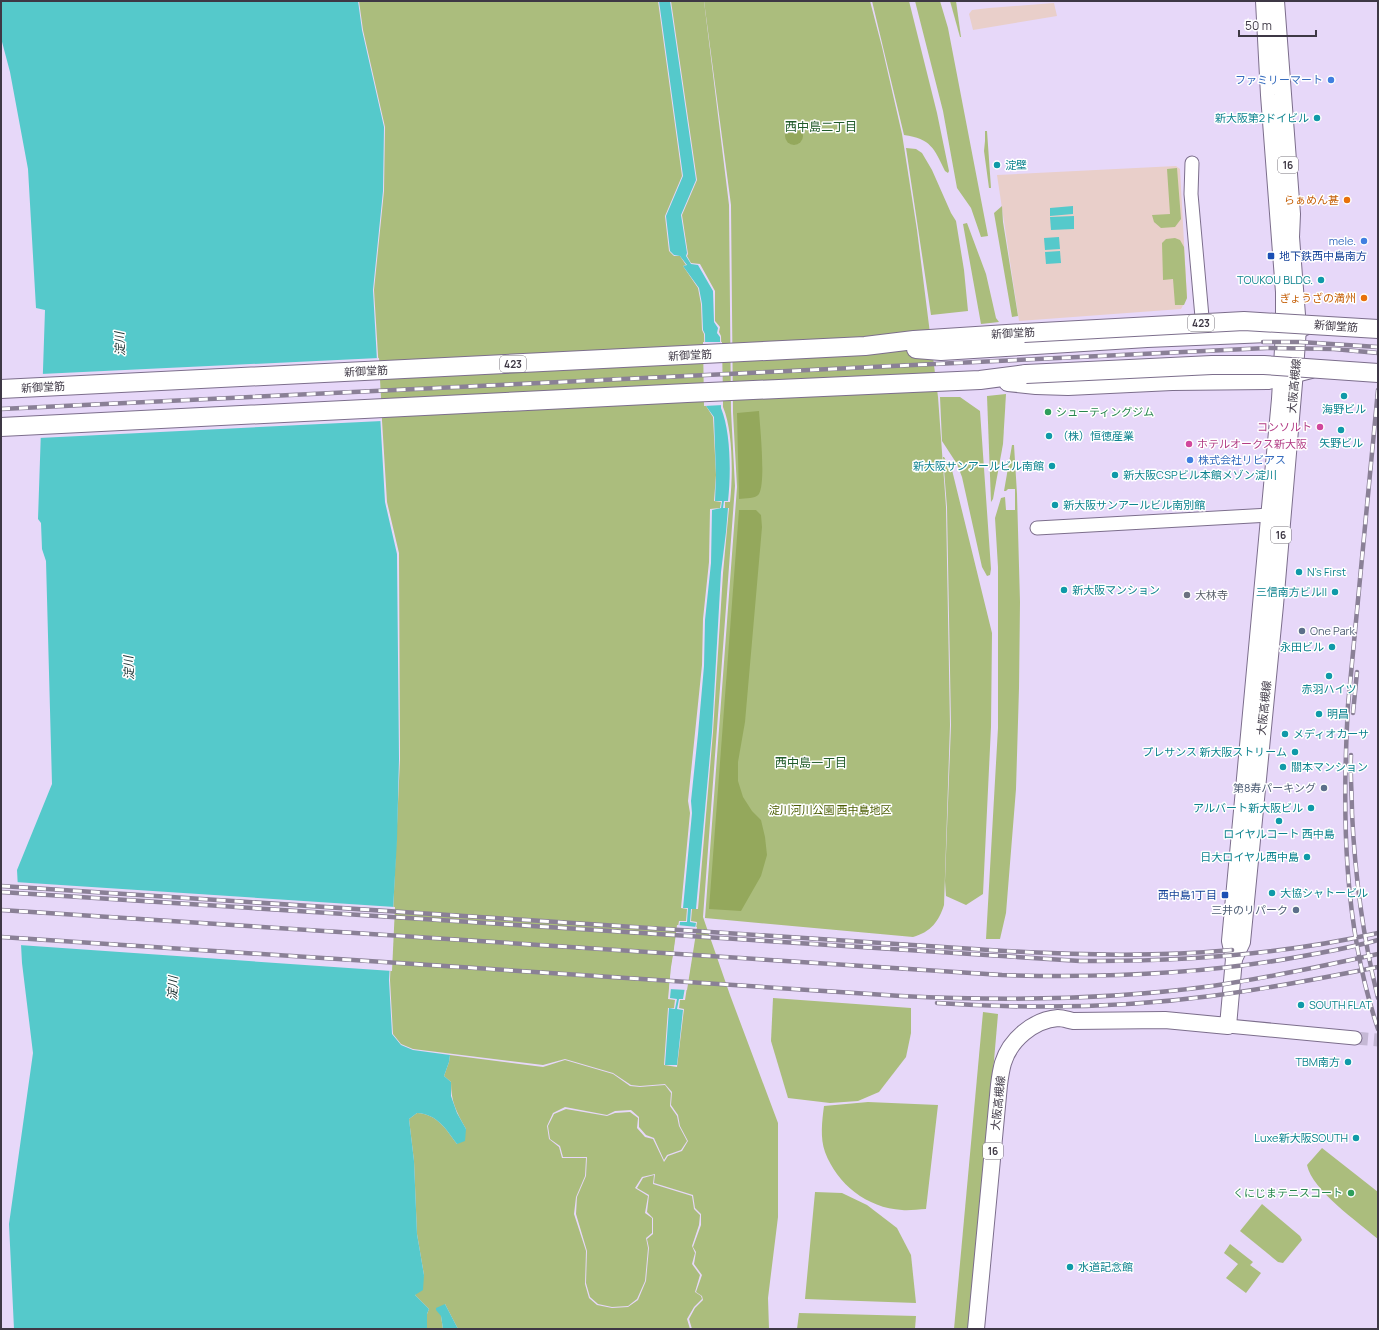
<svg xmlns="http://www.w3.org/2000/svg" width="1379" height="1330" font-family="Manrope,'Noto Sans JP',sans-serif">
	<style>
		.industrial { fill: #e9cfca }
		.green { fill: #abbd7d }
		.forest { fill: #94a85c }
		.water { fill: #55c9cb }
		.pier { fill: #e7d8f9 }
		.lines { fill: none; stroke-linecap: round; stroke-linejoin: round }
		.minor-tunnel { stroke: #c5b8d5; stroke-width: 13; stroke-dasharray: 13 6; stroke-linecap: butt }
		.minor-casing { stroke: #7c6e8c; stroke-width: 15 }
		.major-casing { stroke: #7c6e8c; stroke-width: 18 }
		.highway-casing { stroke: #7c6e8c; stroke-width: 20 }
		.minor { stroke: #fff; stroke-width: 13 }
		.major { stroke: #fff; stroke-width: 16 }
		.highway { stroke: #fff; stroke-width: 18 }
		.rail-casing { stroke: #8a8096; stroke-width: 4.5 }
		.rail { stroke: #fff; stroke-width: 3; stroke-dasharray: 9; stroke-linecap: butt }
		.highway-bridge-casing { stroke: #7c6e8c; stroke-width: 20; stroke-linecap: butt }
		.highway-bridge { stroke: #fff; stroke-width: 18 }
		.shop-dot { fill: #3f7fe0; stroke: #fff; stroke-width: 1.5 }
		.culture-dot { fill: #0f9aa8; stroke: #fff; stroke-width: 1.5 }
		.food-dot { fill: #e8710a; stroke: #fff; stroke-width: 1.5 }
		.transit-dot { fill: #1a4fb4; stroke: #fff; stroke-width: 1.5 }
		.leisure-dot { fill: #2e9e5b; stroke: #fff; stroke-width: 1.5 }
		.hotel-dot { fill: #d1479c; stroke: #fff; stroke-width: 1.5 }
		.worship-dot { fill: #6b7280; stroke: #fff; stroke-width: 1.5 }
		.service-dot { fill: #5c6f8a; stroke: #fff; stroke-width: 1.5 }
		.labels { text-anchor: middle; stroke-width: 3; stroke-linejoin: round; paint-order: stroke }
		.shield { fill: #fff; stroke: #78747d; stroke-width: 1 }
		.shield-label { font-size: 10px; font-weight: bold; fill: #3e3845 }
		.shop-label { font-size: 11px; fill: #366cbe; stroke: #fff; text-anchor: end }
		.culture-label { font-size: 11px; fill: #0d838f; stroke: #fff; text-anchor: start }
		.food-label { font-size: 11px; fill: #c56008; stroke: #fff; text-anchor: end }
		.transit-label { font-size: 11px; fill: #164399; stroke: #fff; text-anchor: start }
		.street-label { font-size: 11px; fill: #3e3845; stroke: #fff }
		.leisure-label { font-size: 11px; fill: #27864d; stroke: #fff; text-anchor: start }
		.hotel-label { font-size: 11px; fill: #b23c85; stroke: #fff; text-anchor: end }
		.worship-label { font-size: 11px; fill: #5b616d; stroke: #fff; text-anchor: start }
		.service-label { font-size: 11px; fill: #4e5e75; stroke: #fff; text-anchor: end }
		.park-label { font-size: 11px; fill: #4c5e03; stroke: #fff }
		.neighbourhood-label { font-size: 12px; fill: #205b2a; stroke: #fff }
		.water-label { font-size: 12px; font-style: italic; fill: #192e2e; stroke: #fff }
	</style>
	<rect width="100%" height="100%" fill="#e7d8f9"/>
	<g class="industrial">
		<path d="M 1054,3 L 1057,16 L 973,30 L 969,14 L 972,10 L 989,8 Z"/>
		<path d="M 1176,166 L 1180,169 L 1187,298 L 1181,309 L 1019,321 L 997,175 Z"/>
	</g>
	<g class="green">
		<path d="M 359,1 L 658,1 L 682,176 L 665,216 L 669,251 L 674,256 L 680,256 L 686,265 L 683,266 L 698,288 L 701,304 L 702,330 L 704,334 L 706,406 L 713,417 L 716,475 L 714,501 L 721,502 L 720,508 L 710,509 L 709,562 L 703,619 L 702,665 L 688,801 L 690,813 L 681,908 L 687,909 L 686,921 L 679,921 L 671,967 L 668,999 L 675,1000 L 674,1008 L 668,1008 L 664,1065 L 677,1067 L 684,1009 L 679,1008 L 680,1000 L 685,1000 L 697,922 L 691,921 L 692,909 L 698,909 L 713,732 L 723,573 L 729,508 L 725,508 L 725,502 L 730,502 C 733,476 733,430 723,407 L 721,336 L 719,332 L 720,327 L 715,321 L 715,291 L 700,264 L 691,263 L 687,256 L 688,254 L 682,215 L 697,180 L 671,1 L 704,1 L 729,205 L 731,411 L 735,486 L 703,917 L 730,995 L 778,1123 L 778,1217 L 768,1298 L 769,1329 L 692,1329 L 689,1319 L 695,1308 L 703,1300 L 702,1296 L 696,1292 L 702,1275 L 694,1264 L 696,1252 L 693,1247 L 701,1225 L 701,1214 L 695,1208 L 693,1195 L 654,1183 L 655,1174 L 642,1177 L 635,1188 L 648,1196 L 645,1213 L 652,1218 L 652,1233 L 646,1238 L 648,1248 L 645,1281 L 637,1299 L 628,1306 L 612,1307 L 598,1304 L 590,1297 L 586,1283 L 587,1251 L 576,1214 L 577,1197 L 586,1176 L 587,1157 L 563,1157 L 560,1146 L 550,1139 L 548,1126 L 554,1114 L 566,1109 L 607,1116 L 615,1113 L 630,1112 L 638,1118 L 637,1128 L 645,1137 L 653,1139 L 664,1162 L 668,1156 L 682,1151 L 688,1141 L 680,1126 L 678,1115 L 671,1105 L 672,1092 L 665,1084 L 640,1086 L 631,1085 L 613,1073 L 565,1059 L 543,1065 L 413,1049 L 401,1044 L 393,1034 L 390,980 L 400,759 L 399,553 L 387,502 L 374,290 L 384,191 L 385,127 L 363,30 Z"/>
		<path d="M 704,1 L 870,1 L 882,47 L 902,134 L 917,230 L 938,397 L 946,507 L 950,725 L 944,905 C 939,921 931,932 913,937 L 705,918 L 737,487 L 733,413 L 731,205 Z"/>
		<path d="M 872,1 L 909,1 L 937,113 L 949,171 L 948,173 L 945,171 C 934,148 931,139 904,135 Z"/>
		<path d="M 915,1 L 940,1 L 948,28 L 988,236 L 981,237 L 971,208 L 957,188 L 943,111 Z"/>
		<path d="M 950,1 L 956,1 L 961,37 L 960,37 Z"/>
		<path d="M 985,131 L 987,131 L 991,188 L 989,188 L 984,151 L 985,141 Z"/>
		<path d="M 906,148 L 916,149 L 922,153 L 932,170 L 951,213 L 956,221 L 964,270 L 968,311 L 931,315 Z"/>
		<path d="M 1177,168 L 1181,219 L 1175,227 L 1161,228 L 1154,222 L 1152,215 L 1170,214 L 1167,169 Z"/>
		<path d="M 1002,206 L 1003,222 L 1018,316 L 1012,317 L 994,213 Z"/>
		<path d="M 967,223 L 986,274 L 996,318 L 999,322 L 981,324 L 963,224 Z"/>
		<path d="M 1175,238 L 1180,240 L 1184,247 L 1187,298 L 1184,305 L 1175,305 L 1173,279 L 1163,280 L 1162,243 L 1166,239 Z"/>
		<path d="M 1006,394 L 1003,444 L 993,499 L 991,502 L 987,396 Z"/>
		<path d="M 940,397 L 960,397 L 980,411 L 991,569 L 990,575 L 987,576 L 982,567 L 962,477 L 957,464 L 942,441 Z"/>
		<path d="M 1012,445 L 1014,445 L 1017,494 L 1020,602 L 1019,688 L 1016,789 L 1006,913 L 1000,939 L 986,939 L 998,728 L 998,567 L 995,518 L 1001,498 L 1005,497 L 1006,510 L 1015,510 L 1015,489 L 1008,489 L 1006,491 L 1004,491 Z"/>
		<path d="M 943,457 L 944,457 L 952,470 L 992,633 L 991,727 L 983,894 L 966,905 L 946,896 L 945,881 L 951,725 L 947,507 Z"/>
		<path d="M 773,998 L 911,1008 L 911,1033 L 906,1057 L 879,1092 L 858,1101 L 830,1103 L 788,1098 L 771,1041 Z"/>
		<path d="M 983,1012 L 998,1014 L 971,1329 L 954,1329 Z"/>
		<path d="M 450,1055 L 543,1067 L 565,1060 L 613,1074 L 630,1086 L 640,1087 L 665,1085 L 671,1093 L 670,1106 L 677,1116 L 679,1126 L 687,1141 L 681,1150 L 667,1155 L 664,1160 L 654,1138 L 646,1135 L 639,1127 L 639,1117 L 631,1110 L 615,1111 L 607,1115 L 565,1107 L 553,1113 L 547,1126 L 549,1139 L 559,1147 L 562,1158 L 586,1158 L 585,1176 L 576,1197 L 574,1214 L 586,1251 L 585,1284 L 589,1298 L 597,1305 L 612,1308 L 628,1307 L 638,1300 L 646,1281 L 649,1248 L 647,1239 L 653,1234 L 653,1218 L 647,1212 L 649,1195 L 637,1188 L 643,1178 L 654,1175 L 653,1184 L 692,1196 L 694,1209 L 700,1215 L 699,1225 L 692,1246 L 695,1253 L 692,1264 L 700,1275 L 695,1292 L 701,1296 L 702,1299 L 694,1307 L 687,1319 L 690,1329 L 458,1329 L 445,1304 L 441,1316 L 443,1329 L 427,1329 L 427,1314 L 429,1309 L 415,1295 L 424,1275 L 417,1234 L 414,1161 L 409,1119 L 417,1113 C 437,1114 446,1129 457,1144 L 466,1129 C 456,1111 451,1102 451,1082 L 444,1076 L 449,1062 Z"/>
		<path d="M 868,1102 L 938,1105 L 926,1209 C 918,1209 909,1211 902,1210 C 867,1208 837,1184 825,1152 C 820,1138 822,1121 824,1106 Z"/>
		<path d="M 1322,1148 L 1378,1192 L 1378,1239 C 1358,1222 1312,1190 1307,1165 Z"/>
		<path d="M 815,1192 L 842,1193 L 867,1205 L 897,1228 L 911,1255 L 916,1303 L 805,1299 Z"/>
		<path d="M 1262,1204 L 1300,1236 L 1302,1240 L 1283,1263 L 1278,1262 L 1240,1231 Z"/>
		<path d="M 1230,1244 L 1253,1262 L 1250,1265 L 1261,1273 L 1246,1293 L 1226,1278 L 1238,1264 L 1224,1253 Z"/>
		<path d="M 799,1313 L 916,1316 L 915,1329 L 797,1329 Z"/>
	</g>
	<g class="forest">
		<circle cx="794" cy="136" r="9"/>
		<path d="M 759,411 C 760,427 766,482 759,494 C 756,499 745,498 739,499 L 737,413 Z"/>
		<path d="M 739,510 L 756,510 L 761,515 L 762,527 L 745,722 L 738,762 L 738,781 L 743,797 L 752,811 L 761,820 L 765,837 L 767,855 L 761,876 L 741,911 L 709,909 Z"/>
	</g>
	<g class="water">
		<path d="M 1,1 L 358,1 L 362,30 L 384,127 L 383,191 L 373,290 L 385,502 L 397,554 L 399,759 L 397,840 L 389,980 L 392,1034 L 401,1045 L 413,1050 L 450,1055 L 449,1062 L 444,1076 L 451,1082 L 451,1096 L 457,1113 L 466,1129 L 465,1141 L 457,1144 C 446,1129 437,1114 417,1113 L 409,1119 L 414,1161 L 417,1234 L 424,1275 L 423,1290 L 415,1295 L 429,1309 L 427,1314 L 427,1329 L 14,1329 L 9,1224 L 33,1053 L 22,963 L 17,870 L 52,784 L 46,561 L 42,549 L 41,523 L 38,519 L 45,310 L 36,308 L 28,169 L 10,72 L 1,38 Z"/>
		<path d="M 659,1 L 670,1 L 696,180 L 681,215 L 687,253 L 686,256 L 691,264 L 698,265 L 713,291 L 714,322 L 718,328 L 717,333 L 720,337 L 721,408 C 731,432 731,475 728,501 L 724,501 L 723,508 L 728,508 L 726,532 L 721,572 L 712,732 L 696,909 L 691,909 L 690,922 L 696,923 L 683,999 L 679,999 L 677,1009 L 683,1010 L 677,1065 L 665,1065 L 669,1008 L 675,1009 L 677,999 L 670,998 L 673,967 L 680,922 L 687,922 L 688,908 L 683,908 L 690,834 L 692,813 L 691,801 L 698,734 L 704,666 L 705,620 L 711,563 L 712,510 L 721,508 L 722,501 L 715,501 L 716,476 L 714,417 L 706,406 L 705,334 L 703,330 L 702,304 L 699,288 L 683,266 L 687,265 L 680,256 L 674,255 L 670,251 L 666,216 L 683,176 Z"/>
		<path d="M 1073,206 L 1073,214 L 1050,216 L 1050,208 Z"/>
		<path d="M 1074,216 L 1074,229 L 1051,230 L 1050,217 Z"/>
		<path d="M 1059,237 L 1060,249 L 1045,250 L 1044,238 Z"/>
		<path d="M 1060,251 L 1061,263 L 1046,264 L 1045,252 Z"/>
		<path d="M 445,1304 L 458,1329 L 443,1329 L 441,1316 L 436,1310 L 436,1308 Z"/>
	</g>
	<g class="pier">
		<path d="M 703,342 L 722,342 L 723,405 L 704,406 Z"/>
		<path d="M 379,358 L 382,421 L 39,438 L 41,374 Z"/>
		<path d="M 15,882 L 395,907 L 392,971 L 19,945 Z"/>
		<path d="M 677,925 L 697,927 L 687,990 L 669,989 Z"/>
	</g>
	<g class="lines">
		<path class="minor-tunnel" d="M 1355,1038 L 1378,1040"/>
		<g class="minor-casing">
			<g id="minor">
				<path d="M 1192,163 L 1191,194 L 1202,317"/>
				<path d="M 1037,528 L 1270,515"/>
				<path d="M 1228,1026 L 1355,1038"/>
			</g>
		</g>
		<g class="major-casing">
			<g id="major">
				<path d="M 1234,959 L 1230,941 L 1280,399 L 1284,332 L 1284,292 L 1269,95 L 1264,1"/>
				<path d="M 976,1329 L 999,1085 C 1000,1077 1001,1070 1003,1063 C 1010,1040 1033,1020 1058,1018 C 1063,1018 1068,1020 1073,1021 L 1165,1020 L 1228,1026 L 1234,959 L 1242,942 L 1275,605 L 1294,383 L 1298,328 L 1291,237 L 1292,214 L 1276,1"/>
			</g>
		</g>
		<g class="highway-casing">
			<g id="highway">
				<path d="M 916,349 L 941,351 L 1147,338 L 1268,333 L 1284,332 L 1303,327"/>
				<path d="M 1008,382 L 1036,385 L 1068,386 L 1172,381 L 1268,380 L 1311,369"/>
				<path d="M 1,389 L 865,346 L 914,340 L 1024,333"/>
				<path d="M 1,427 L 687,393 L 980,380 L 1026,374"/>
			</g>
		</g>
		<use href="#minor" class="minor"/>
		<use href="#major" class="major"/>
		<use href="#highway" class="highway"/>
		<g class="rail-casing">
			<g id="rail">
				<path d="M 1263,342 L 1300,342 L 1378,347"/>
				<path d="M 1378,390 L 1348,705 C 1342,813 1343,925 1378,1029"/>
				<path d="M 1,409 L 1267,348 L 1334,349 L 1378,353"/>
				<path d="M 1353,713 L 1357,672"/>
				<path d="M 1351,755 C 1350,774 1352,794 1352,813 C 1355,876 1363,938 1378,998"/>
				<path d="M 1,886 L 1005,951 C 1081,955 1156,957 1232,950"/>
				<path d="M 1,892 L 1080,961 C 1181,962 1280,955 1378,933"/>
				<path d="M 1,910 L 1002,975 C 1100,978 1196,975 1292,958 C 1321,953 1350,948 1378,940"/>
				<path d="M 1,937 L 901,996 C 1005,1001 1109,1000 1212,986 C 1268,978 1323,966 1378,954"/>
				<path d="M 937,1003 C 1028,1009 1121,1008 1211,996 C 1267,989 1323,978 1378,967"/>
			</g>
		</g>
		<use href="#rail" class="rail"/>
		<g class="highway-bridge-casing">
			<g id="highway-bridge">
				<path d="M 1024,333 L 1244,321 L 1378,329"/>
				<path d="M 1026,374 L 1212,365 L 1264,365 L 1378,373"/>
			</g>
		</g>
		<use href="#highway-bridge" class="highway-bridge"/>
	</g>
	<g class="shop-dot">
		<circle cx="1331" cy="80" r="4"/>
		<circle cx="1364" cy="241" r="4"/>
		<circle cx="1190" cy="460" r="4"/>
	</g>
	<g class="culture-dot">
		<circle cx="1317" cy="118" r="4"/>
		<circle cx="997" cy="165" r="4"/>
		<circle cx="1321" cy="280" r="4"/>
		<circle cx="1344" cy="396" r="4"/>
		<circle cx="1341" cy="430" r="4"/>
		<circle cx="1049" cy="436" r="4"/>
		<circle cx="1052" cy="466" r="4"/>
		<circle cx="1115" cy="475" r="4"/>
		<circle cx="1055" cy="505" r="4"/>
		<circle cx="1299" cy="572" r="4"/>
		<circle cx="1064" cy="590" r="4"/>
		<circle cx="1335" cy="592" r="4"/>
		<circle cx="1332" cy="647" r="4"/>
		<circle cx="1329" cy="676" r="4"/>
		<circle cx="1319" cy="714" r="4"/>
		<circle cx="1285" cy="734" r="4"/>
		<circle cx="1295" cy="752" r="4"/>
		<circle cx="1283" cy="767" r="4"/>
		<circle cx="1311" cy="808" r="4"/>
		<circle cx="1279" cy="821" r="4"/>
		<circle cx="1307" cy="857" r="4"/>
		<circle cx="1272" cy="893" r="4"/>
		<circle cx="1301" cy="1005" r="4"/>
		<circle cx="1348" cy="1062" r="4"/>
		<circle cx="1356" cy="1138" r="4"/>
		<circle cx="1070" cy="1267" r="4"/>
	</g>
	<g class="food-dot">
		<circle cx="1347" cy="200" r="4"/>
		<circle cx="1364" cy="298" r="4"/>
	</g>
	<g class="transit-dot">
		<rect x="1267" y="252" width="8" height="8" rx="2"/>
		<rect x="1221" y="891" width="8" height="8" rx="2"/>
	</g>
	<g class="leisure-dot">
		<circle cx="1048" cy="412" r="4"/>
		<circle cx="1351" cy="1193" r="4"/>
	</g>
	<g class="hotel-dot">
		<circle cx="1320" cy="427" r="4"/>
		<circle cx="1189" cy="444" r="4"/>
	</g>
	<circle class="worship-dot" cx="1187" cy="595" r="4"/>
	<g class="service-dot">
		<circle cx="1302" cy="631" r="4"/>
		<circle cx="1324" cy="788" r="4"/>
		<circle cx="1296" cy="910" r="4"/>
	</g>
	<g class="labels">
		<g class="shield">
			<rect x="1278" y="157" width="20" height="16" rx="3"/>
			<rect x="1188" y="315" width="26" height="16" rx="3"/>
			<rect x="500" y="356" width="26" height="16" rx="3"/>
			<rect x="1271" y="527" width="20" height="16" rx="3"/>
			<rect x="983" y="1143" width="20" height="16" rx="3"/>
		</g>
		<g class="shield-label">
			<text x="1288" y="169">16</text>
			<text x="1201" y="327">423</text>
			<text x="513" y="368">423</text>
			<text x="1281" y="539">16</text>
			<text x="993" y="1155">16</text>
		</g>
		<g class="shop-label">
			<text x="1323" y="84">ファミリーマート</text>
			<text x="1356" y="245">mele.</text>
			<text x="1198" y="464" text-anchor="start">株式会社リビアス</text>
		</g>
		<g class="culture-label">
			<text x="1309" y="122" text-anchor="end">新大阪第2ドイビル</text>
			<text x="1005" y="169">淀壁</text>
			<text x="1313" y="284" text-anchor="end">TOUKOU BLDG.</text>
			<text x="1344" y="413" text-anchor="middle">海野ビル</text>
			<text x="1057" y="440">（株）恒徳産業</text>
			<text x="1341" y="447" text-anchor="middle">矢野ビル</text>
			<text x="1044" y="470" text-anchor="end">新大阪サンアールビル南館</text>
			<text x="1123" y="479">新大阪CSPビル本館メゾン淀川</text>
			<text x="1063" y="509">新大阪サンアールビル南別館</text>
			<text x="1307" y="576">N’s First</text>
			<text x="1072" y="594">新大阪マンション</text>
			<text x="1327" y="596" text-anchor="end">三信南方ビルII</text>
			<text x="1324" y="651" text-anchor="end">永田ビル</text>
			<text x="1329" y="693" text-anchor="middle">赤羽ハイツ</text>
			<text x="1327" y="718">明昌</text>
			<text x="1293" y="738">メディオカーサ</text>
			<text x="1287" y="756" text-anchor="end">プレサンス 新大阪ストリーム</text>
			<text x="1291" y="771">關本マンション</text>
			<text x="1303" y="812" text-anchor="end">アルバート新大阪ビル</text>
			<text x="1279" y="838" text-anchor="middle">ロイヤルコート 西中島</text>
			<text x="1299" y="861" text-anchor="end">日大ロイヤル西中島</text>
			<text x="1280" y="897">大協シャトービル</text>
			<text x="1309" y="1009">SOUTH FLAT</text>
			<text x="1340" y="1066" text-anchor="end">TBM南方</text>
			<text x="1348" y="1142" text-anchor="end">Luxe新大阪SOUTH</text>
			<text x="1078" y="1271">水道記念館</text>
		</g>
		<g class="food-label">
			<text x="1339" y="204">らぁめん甚</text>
			<text x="1356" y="302">ぎょうざの満州</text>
		</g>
		<g class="transit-label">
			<text x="1279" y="260">地下鉄西中島南方</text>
			<text x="1217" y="899" text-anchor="end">西中島1丁目</text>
		</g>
		<g class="street-label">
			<text transform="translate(1336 326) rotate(4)" y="4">新御堂筋</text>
			<text transform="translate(1013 333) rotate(-3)" y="4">新御堂筋</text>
			<text transform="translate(690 355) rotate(-3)" y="4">新御堂筋</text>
			<text transform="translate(366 371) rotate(-3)" y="4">新御堂筋</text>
			<text transform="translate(1294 386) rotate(-85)" y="4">大阪高槻線</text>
			<text transform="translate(43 387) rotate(-3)" y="4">新御堂筋</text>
			<text transform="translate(1264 708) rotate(-84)" y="4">大阪高槻線</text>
			<text transform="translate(998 1103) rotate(-84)" y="4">大阪高槻線</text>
		</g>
		<g class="leisure-label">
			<text x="1056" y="416">シューティングジム</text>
			<text x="1343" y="1197" text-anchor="end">くにじまテニスコート</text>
		</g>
		<g class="hotel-label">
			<text x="1312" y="431">コンソルト</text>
			<text x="1197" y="448" text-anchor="start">ホテルオークス新大阪</text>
		</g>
		<g class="worship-label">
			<text x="1195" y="599">大林寺</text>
		</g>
		<g class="service-label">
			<text x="1310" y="635" text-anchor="start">One Park</text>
			<text x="1316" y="792">第8寿パーキング</text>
			<text x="1288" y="914">三井のリパーク</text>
		</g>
		<g class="park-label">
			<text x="830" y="814">淀川河川公園 西中島地区</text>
		</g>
		<g class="neighbourhood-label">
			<text x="821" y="131">西中島二丁目</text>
			<text x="811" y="767">西中島一丁目</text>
		</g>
		<g class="water-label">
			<text transform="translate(120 344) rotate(-92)" y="4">淀川</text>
			<text transform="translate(129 668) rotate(-92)" y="4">淀川</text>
			<text transform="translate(173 988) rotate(-88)" y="4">淀川</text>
		</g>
	</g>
	<rect width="1379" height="1330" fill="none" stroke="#3e3845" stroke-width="4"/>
	<path d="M1239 30v6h77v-6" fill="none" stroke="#3e3845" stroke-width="2"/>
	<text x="1245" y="30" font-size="12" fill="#3e3845" stroke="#ffffff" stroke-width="3" paint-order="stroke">50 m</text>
</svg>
